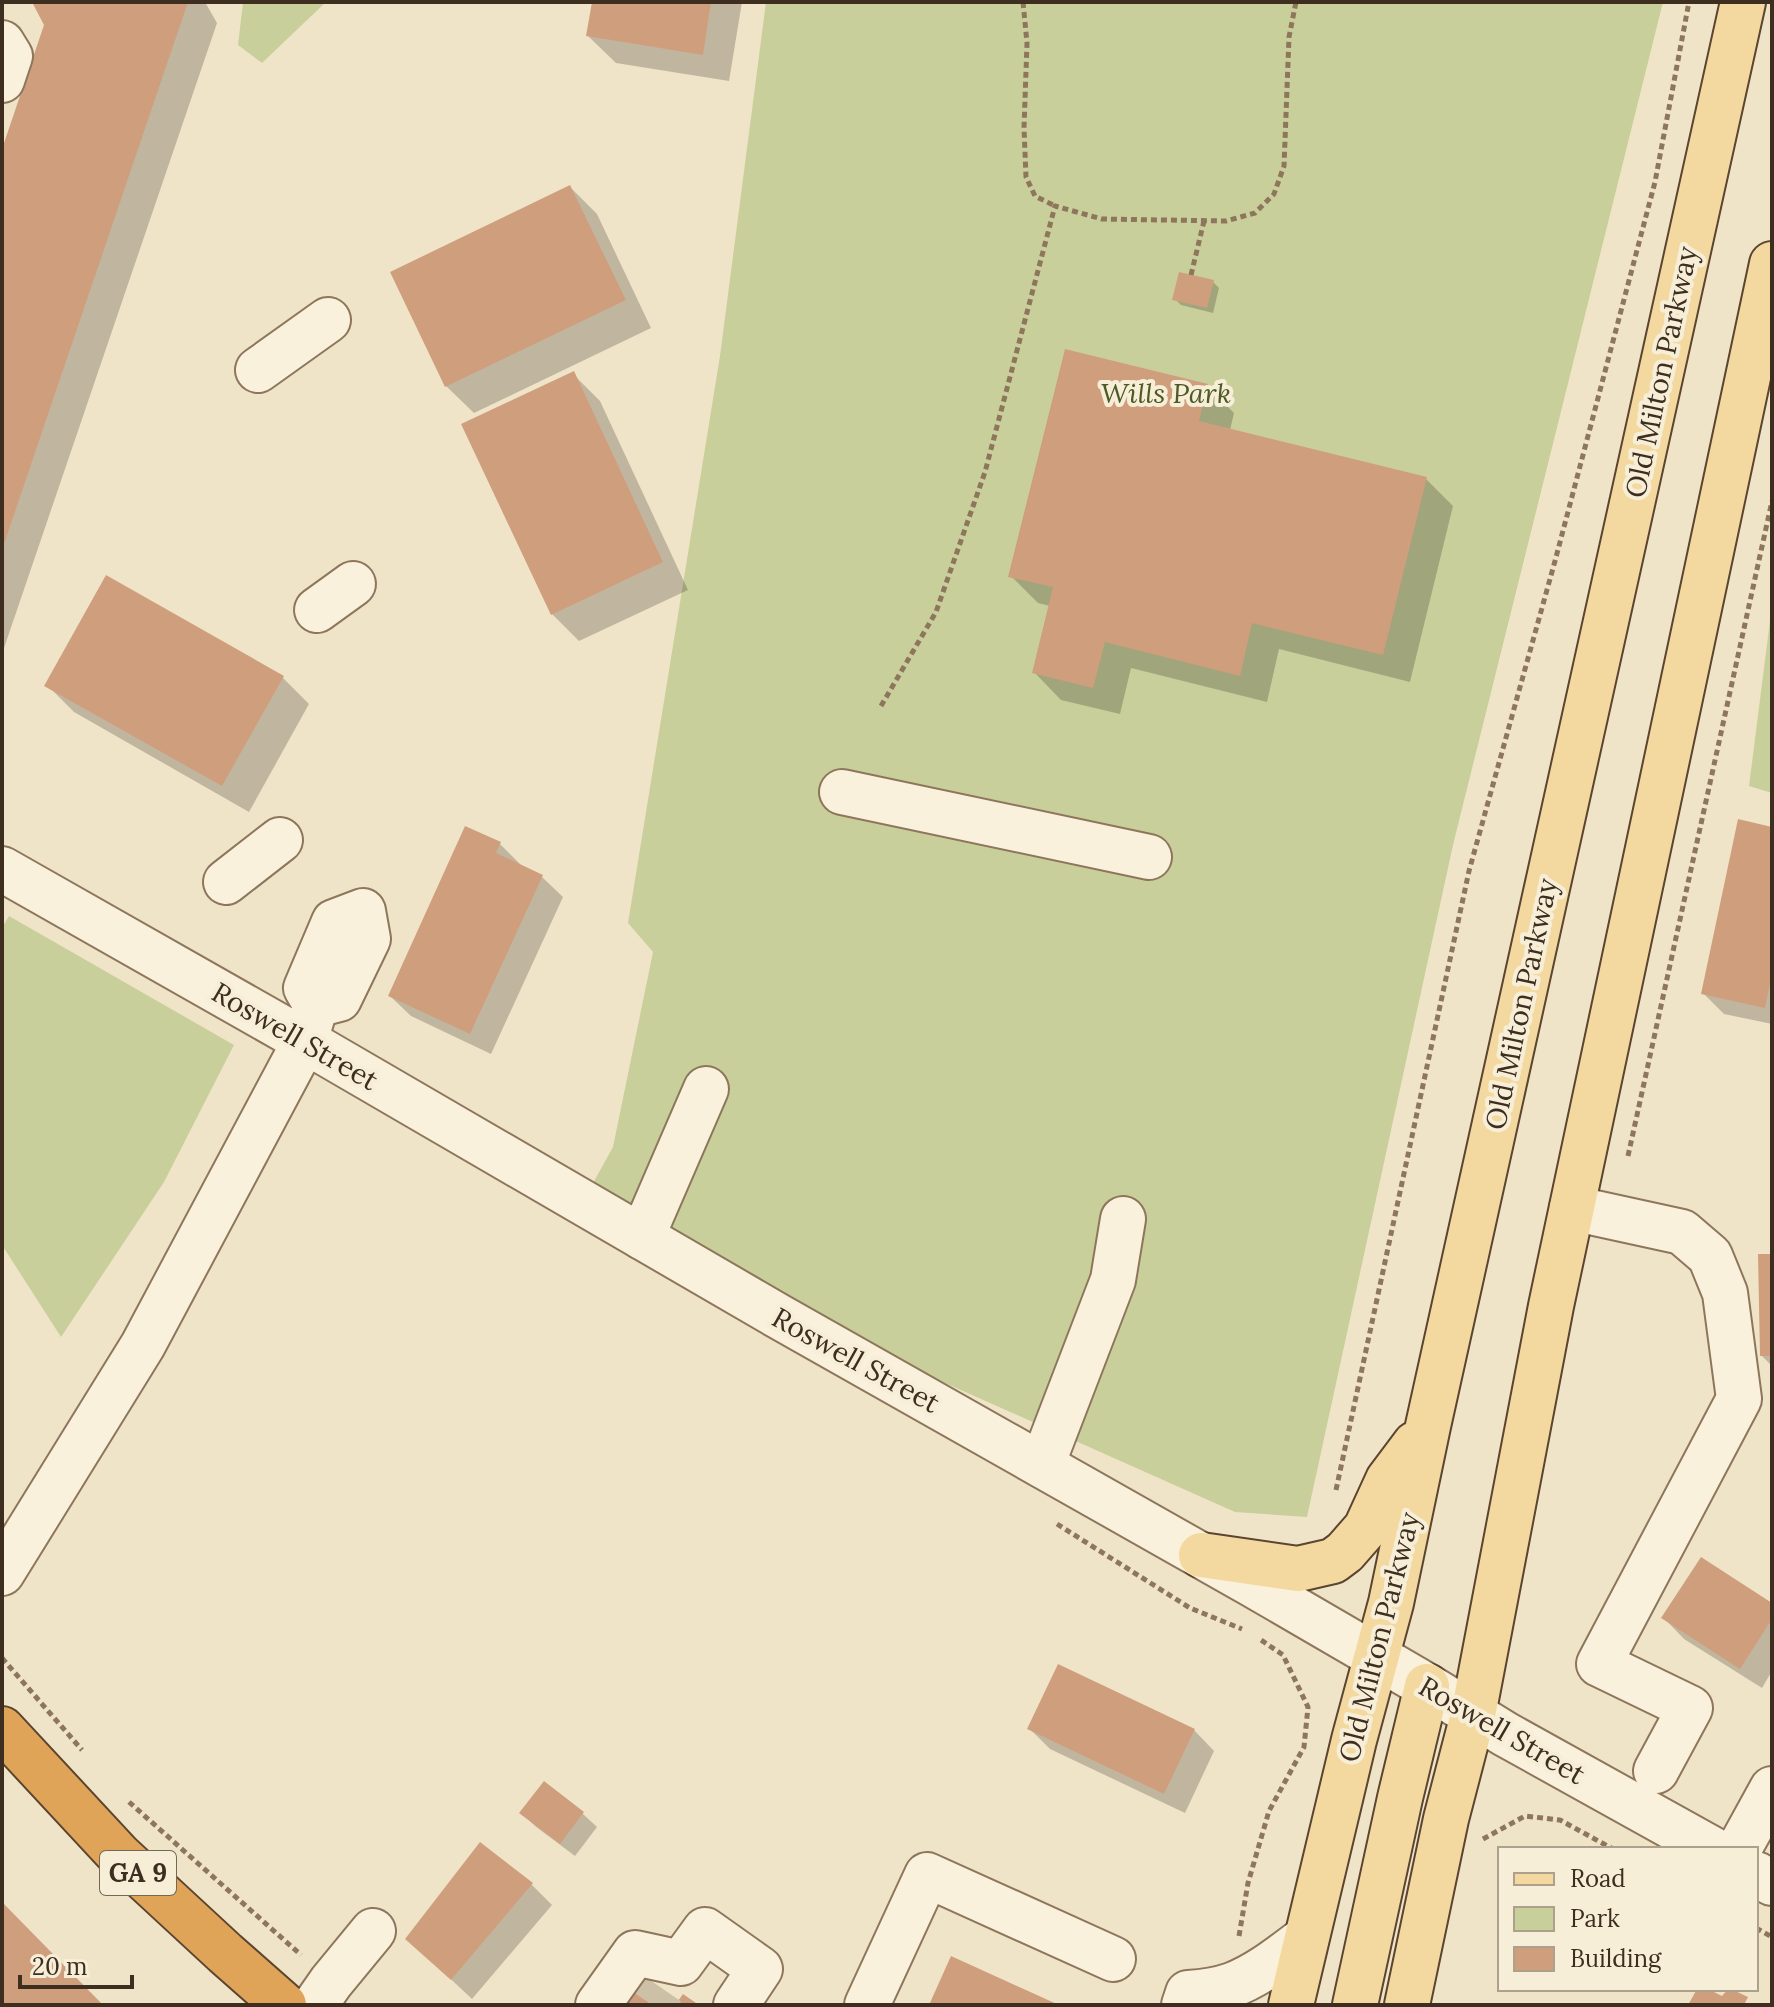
<svg xmlns="http://www.w3.org/2000/svg" width="1774" height="2007" font-family="Lora,serif">
	<style>
		.green { fill: #c9cf9b }
		.shadow { fill: #0003 }
		.building { fill: #cf9f7d }
		.lines { fill: none; stroke-linecap: round; stroke-linejoin: round }
		.minor-tunnel { stroke: #ccc0a6; stroke-width: 44; stroke-dasharray: 44 22; stroke-linecap: butt }
		.minor-casing { stroke: #8d765c; stroke-width: 48 }
		.major-casing { stroke: #5b4430; stroke-width: 48 }
		.highway-casing { stroke: #5b4430; stroke-width: 48 }
		.path { stroke: #8d765c; stroke-width: 5; stroke-dasharray: 6 4; stroke-linecap: butt }
		.minor { stroke: #faf1dc; stroke-width: 44 }
		.major { stroke: #f3d9a0; stroke-width: 44 }
		.highway { stroke: #e0a458; stroke-width: 44 }
		.labels { text-anchor: middle; stroke-width: 8; stroke-linejoin: round; paint-order: stroke }
		.shield { fill: #f7eed8; stroke: #756857; stroke-width: 2 }
		.shield-label { font-size: 26px; font-weight: bold; fill: #3d2e20 }
		.street-label { font-size: 28px; fill: #3d2e20; stroke: #f7eed8 }
		.park-label { font-size: 28px; font-style: italic; fill: #4d5a26; stroke: #f7eed8 }
	</style>
	<rect width="100%" height="100%" fill="#f0e4c8"/>
	<g class="green">
		<path d="M 243,2 L 326,2 L 262,63 L 238,45 Z"/>
		<path d="M 766,2 L 1663,2 L 1453,845 L 1307,1517 L 1235,1512 L 907,1366 L 708,1255 L 593,1183 L 613,1147 L 653,952 L 628,923 L 720,356 Z"/>
		<path d="M 1772,605 L 1772,793 L 1749,786 Z"/>
		<path d="M 9,916 L 234,1045 L 164,1182 L 61,1337 L 2,1245 L 2,928 Z"/>
	</g>
	<g class="shadow">
		<path d="M 34,2 L 205,2 L 217,23 L 3,651 L 2,155 L 47,24 Z"/>
		<path d="M 594,2 L 742,2 L 729,81 L 616,63 L 588,36 Z"/>
		<path d="M 570,187 L 597,214 L 651,328 L 474,413 L 446,386 Z"/>
		<path d="M 1213,282 L 1219,288 L 1213,313 L 1181,305 L 1175,299 Z"/>
		<path d="M 573,374 L 600,401 L 688,590 L 579,641 L 552,614 Z"/>
		<path d="M 1207,386 L 1234,413 L 1230,430 L 1426,479 L 1453,506 L 1410,682 L 1279,649 L 1267,702 L 1131,668 L 1120,714 L 1061,700 L 1034,672 L 1050,606 L 1038,603 L 1011,576 Z"/>
		<path d="M 282,677 L 309,704 L 249,812 L 74,712 L 47,685 Z"/>
		<path d="M 1772,829 L 1772,1024 L 1724,1014 L 1703,993 Z"/>
		<path d="M 500,844 L 521,865 L 542,877 L 563,897 L 491,1054 L 411,1016 L 390,996 Z"/>
		<path d="M 1772,1256 L 1772,1366 L 1762,1356 Z"/>
		<path d="M 1772,1605 L 1772,1671 L 1762,1688 L 1684,1639 L 1664,1618 Z"/>
		<path d="M 1030,1729 L 1194,1730 L 1214,1751 L 1185,1813 L 1050,1749 Z"/>
		<path d="M 544,1784 L 583,1814 L 597,1827 L 575,1856 L 535,1826 L 522,1813 Z"/>
		<path d="M 480,1845 L 532,1885 L 552,1905 L 472,1999 L 408,1939 Z"/>
	</g>
	<g class="building">
		<path d="M 32,2 L 188,2 L 3,547 L 2,149 L 44,25 Z"/>
		<path d="M 592,2 L 711,2 L 703,55 L 586,36 Z"/>
		<path d="M 570,185 L 626,300 L 445,387 L 390,272 Z"/>
		<path d="M 1179,272 L 1214,280 L 1207,308 L 1172,300 Z"/>
		<path d="M 1065,349 L 1208,384 L 1199,421 L 1427,477 L 1383,655 L 1252,623 L 1240,676 L 1105,642 L 1093,688 L 1032,673 L 1053,587 L 1008,577 Z"/>
		<path d="M 574,371 L 663,562 L 551,615 L 461,424 Z"/>
		<path d="M 106,575 L 284,676 L 222,786 L 44,686 Z"/>
		<path d="M 1738,819 L 1772,827 L 1772,974 L 1765,1008 L 1701,994 Z"/>
		<path d="M 465,826 L 501,842 L 496,853 L 543,875 L 470,1034 L 388,996 Z"/>
		<path d="M 1758,1254 L 1772,1254 L 1772,1356 L 1760,1356 Z"/>
		<path d="M 1701,1557 L 1772,1603 L 1772,1619 L 1740,1669 L 1661,1618 Z"/>
		<path d="M 1058,1664 L 1195,1729 L 1164,1794 L 1027,1729 Z"/>
		<path d="M 544,1781 L 584,1812 L 560,1844 L 519,1813 Z"/>
		<path d="M 480,1842 L 533,1883 L 451,1980 L 405,1939 Z"/>
		<path d="M 2,1902 L 103,2005 L 2,2005 Z"/>
		<path d="M 951,1956 L 1059,2005 L 929,2005 Z"/>
		<path d="M 631,1967 L 678,2001 L 683,1994 L 699,2005 L 606,2005 Z"/>
		<path d="M 1697,1989 L 1708,1989 L 1722,1996 L 1728,1989 L 1731,1989 L 1748,1997 L 1744,2005 L 1688,2005 Z"/>
	</g>
	<g class="lines">
		<path class="minor-tunnel" d="M 652,2005 L 663,1989"/>
		<g class="minor-casing">
			<g id="minor">
				<path d="M 2,43 L 10,56 L 2,80"/>
				<path d="M 258,370 L 328,320"/>
				<path d="M 317,610 L 353,584"/>
				<path d="M 842,792 L 1149,857"/>
				<path d="M 2,869 L 305,1041 L 778,1316 L 1250,1583 L 1427,1686 L 1505,1734 L 1712,1849"/>
				<path d="M 226,882 L 280,840"/>
				<path d="M 1572,1208 L 1682,1232 L 1710,1256 L 1725,1293 L 1739,1399 L 1599,1664 L 1690,1708 L 1656,1771"/>
				<path d="M 642,1237 L 706,1089"/>
				<path d="M 1042,1465 L 1113,1280 L 1123,1219"/>
				<path d="M 2,1573 L 143,1345 L 305,1041 L 316,1005 L 306,988 L 334,922 L 363,911 L 368,939 L 339,999 L 316,1005"/>
				<path d="M 1739,1849 L 1772,1789"/>
				<path d="M 1756,1874 L 1772,1883"/>
				<path d="M 315,2005 L 331,1982 L 373,1931"/>
				<path d="M 598,2005 L 635,1953 L 681,1963 L 705,1930 L 760,1969 L 736,2005"/>
				<path d="M 867,2005 L 927,1875 L 1113,1959"/>
				<path d="M 1184,2005 L 1188,1993 C 1203,1992 1218,1990 1232,1985 C 1259,1975 1283,1955 1306,1938"/>
			</g>
		</g>
		<g class="major-casing">
			<g id="major">
				<path d="M 1201,1555 L 1298,1569 L 1333,1561 L 1345,1552 L 1366,1528 L 1388,1480 L 1415,1444"/>
				<path d="M 1291,2005 L 1354,1740 L 1391,1603 L 1428,1426 L 1743,2"/>
				<path d="M 1355,2005 L 1400,1798 L 1427,1686"/>
				<path d="M 1407,2005 L 1446,1819 L 1473,1715 L 1551,1306 L 1772,264"/>
			</g>
		</g>
		<g class="highway-casing">
			<path id="highway" d="M 2,1729 L 119,1855 L 225,1953 L 284,2005"/>
		</g>
		<g class="path">
			<path d="M 1023,2 L 1027,43 L 1024,128 L 1026,177 L 1035,196 L 1055,206"/>
			<path d="M 1191,275 L 1204,221"/>
			<path d="M 881,706 L 936,612 L 985,472 L 1055,206 L 1102,219 L 1226,221 L 1255,213 L 1274,194 L 1284,166 L 1289,37 L 1296,2"/>
			<path d="M 1628,1156 L 1772,501"/>
			<path d="M 1336,1490 L 1469,871 L 1555,561 L 1655,182 L 1689,2"/>
			<path d="M 1057,1524 L 1190,1608 L 1242,1629"/>
			<path d="M 2,1658 L 82,1750"/>
			<path d="M 129,1802 L 301,1955"/>
			<path d="M 1483,1839 L 1525,1816 L 1560,1820 L 1613,1849"/>
			<path d="M 1756,1928 L 1772,1937"/>
			<path d="M 1239,1936 L 1248,1883 L 1269,1811 L 1304,1747 L 1308,1707 L 1283,1655 L 1261,1640"/>
		</g>
		<use href="#minor" class="minor"/>
		<use href="#major" class="major"/>
		<use href="#highway" class="highway"/>
	</g>
	<g class="labels">
		<rect class="shield" x="100" y="1851" width="76" height="44" rx="6"/>
		<g class="shield-label">
			<text x="138" y="1882">GA 9</text>
		</g>
		<g class="street-label">
			<text transform="translate(1661 372) rotate(-78)" y="10">Old Milton Parkway</text>
			<text transform="translate(1521 1004) rotate(-78)" y="10">Old Milton Parkway</text>
			<text transform="translate(295 1036) rotate(30)" y="10">Roswell Street</text>
			<text transform="translate(856 1360) rotate(29)" y="10">Roswell Street</text>
			<text transform="translate(1379 1637) rotate(-76)" y="10">Old Milton Parkway</text>
			<text transform="translate(1502 1730) rotate(30)" y="10">Roswell Street</text>
		</g>
		<g class="park-label">
			<text x="1166" y="403">Wills Park</text>
		</g>
	</g>
	<rect width="1774" height="2007" fill="none" stroke="#3d2e20" stroke-width="8"/>
	<rect x="1498" y="1847" width="260" height="144" fill="#f7eed8" stroke="#ada18e" stroke-width="2"/>
	<rect x="1514" y="1873" width="40" height="12" fill="#f3d9a0" stroke="#ada18e" stroke-width="2"/>
	<text x="1570" y="1887" font-size="24" fill="#3d2e20">Road</text>
	<rect x="1514" y="1907" width="40" height="24" fill="#c9cf9b" stroke="#ada18e" stroke-width="2"/>
	<text x="1570" y="1927" font-size="24" fill="#3d2e20">Park</text>
	<rect x="1514" y="1947" width="40" height="24" fill="#cf9f7d" stroke="#ada18e" stroke-width="2"/>
	<text x="1570" y="1967" font-size="24" fill="#3d2e20">Building</text>
	<path d="M20 1975v12h112v-12" fill="none" stroke="#3d2e20" stroke-width="4"/>
	<text x="32" y="1975" font-size="24" fill="#3d2e20" stroke="#f7eed8" stroke-width="6" paint-order="stroke">20 m</text>
</svg>
